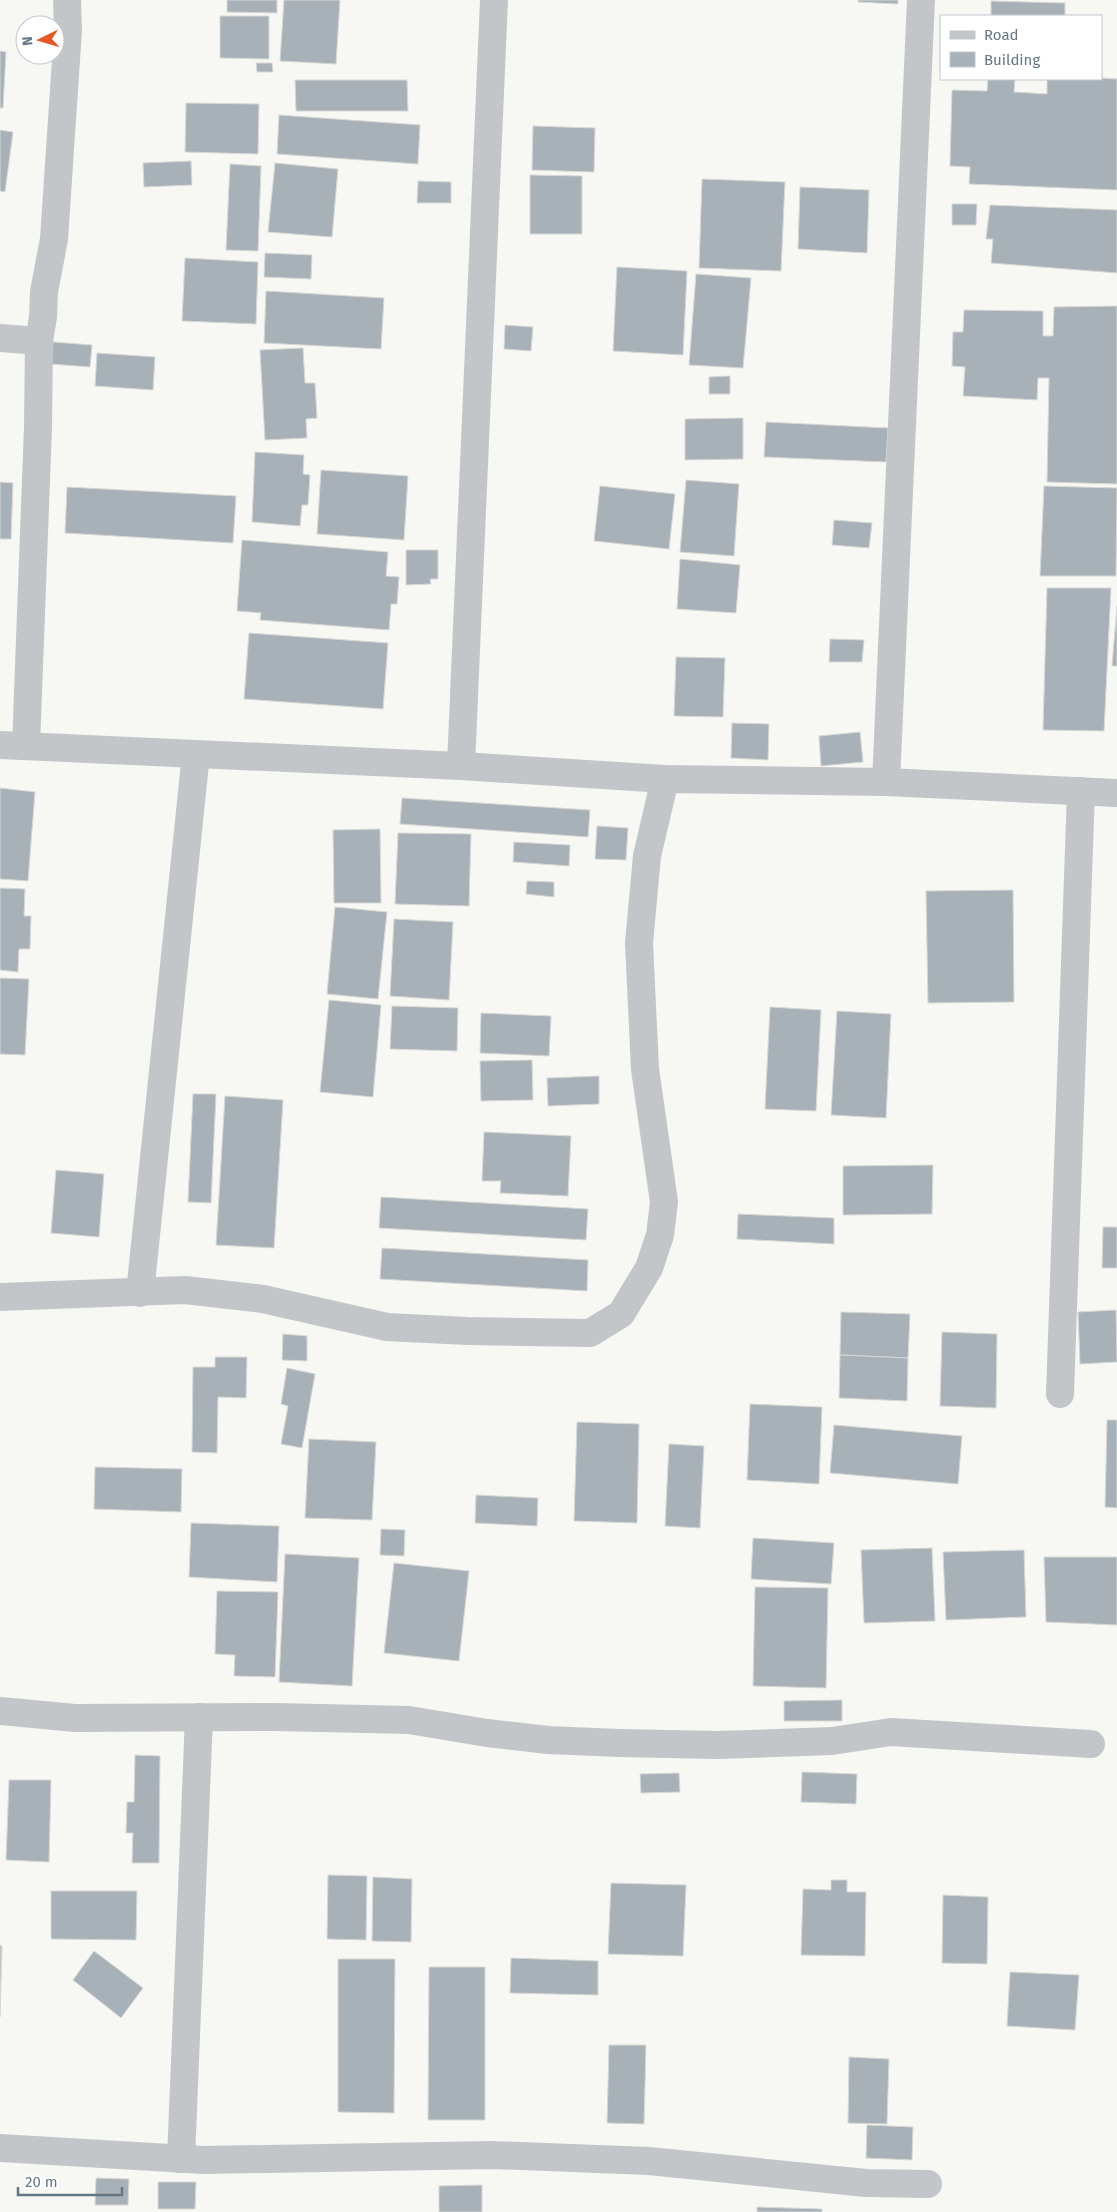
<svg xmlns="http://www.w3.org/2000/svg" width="1117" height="2212" font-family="'Fira Sans',sans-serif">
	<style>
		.building { fill: #a8b1b7; stroke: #d8d8d6 }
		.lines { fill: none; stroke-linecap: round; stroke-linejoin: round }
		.minor { stroke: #c2c6c9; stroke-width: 28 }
	</style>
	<rect width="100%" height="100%" fill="#f7f7f4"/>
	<g class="building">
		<path d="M 227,0 L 277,0 L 277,13 L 227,12 Z"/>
		<path d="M 284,0 L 340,0 L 336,64 L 280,61 Z"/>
		<path d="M 858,0 L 898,0 L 898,4 L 858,2 Z"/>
		<path d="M 991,1 L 1065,3 L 1065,16 L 991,16 Z"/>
		<path d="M 220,16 L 269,16 L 269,59 L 220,58 Z"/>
		<path d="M 0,51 L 6,52 L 3,108 L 0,108 Z"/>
		<path d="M 256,63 L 272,63 L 273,72 L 257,72 Z"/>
		<path d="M 1101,78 L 1117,79 L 1117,190 L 969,184 L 970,167 L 950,166 L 952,90 L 987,91 L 988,79 L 1015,79 L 1014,92 L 1047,94 L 1047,79 Z"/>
		<path d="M 295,80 L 407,80 L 408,111 L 296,111 Z"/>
		<path d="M 186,103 L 259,104 L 258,154 L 185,152 Z"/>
		<path d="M 279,115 L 420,125 L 418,164 L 277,154 Z"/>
		<path d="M 533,126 L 595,128 L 594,172 L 532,170 Z"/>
		<path d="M 0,130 L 13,132 L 5,192 L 0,191 Z"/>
		<path d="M 191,161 L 192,185 L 144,187 L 143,163 Z"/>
		<path d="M 275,163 L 338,169 L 332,237 L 268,232 Z"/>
		<path d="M 230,164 L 261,166 L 258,251 L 226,250 Z"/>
		<path d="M 530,175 L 582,176 L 582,234 L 530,234 Z"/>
		<path d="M 702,179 L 785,182 L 781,271 L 699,268 Z"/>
		<path d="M 418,181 L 451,182 L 451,203 L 417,203 Z"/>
		<path d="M 800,187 L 869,190 L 867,253 L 798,249 Z"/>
		<path d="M 952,204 L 977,204 L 976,225 L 952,225 Z"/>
		<path d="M 990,205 L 1117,210 L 1117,273 L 991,263 L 993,239 L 986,239 Z"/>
		<path d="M 265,253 L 312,255 L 311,279 L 264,277 Z"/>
		<path d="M 185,258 L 258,262 L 256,324 L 182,321 Z"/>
		<path d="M 617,267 L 687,271 L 683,355 L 613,351 Z"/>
		<path d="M 696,274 L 751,278 L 743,368 L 689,365 Z"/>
		<path d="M 266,291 L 384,298 L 381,349 L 264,343 Z"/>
		<path d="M 1117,306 L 1117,484 L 1047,482 L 1049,378 L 1038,378 L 1037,400 L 963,396 L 965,367 L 952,366 L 953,332 L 963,332 L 964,310 L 1043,311 L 1043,336 L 1053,336 L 1054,307 Z"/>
		<path d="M 505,325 L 533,327 L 531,351 L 504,349 Z"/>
		<path d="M 53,342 L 92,345 L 90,367 L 51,364 Z"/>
		<path d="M 303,348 L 305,383 L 315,383 L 317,418 L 306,419 L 307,438 L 265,440 L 260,350 Z"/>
		<path d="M 97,353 L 155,357 L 153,390 L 95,386 Z"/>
		<path d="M 730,376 L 730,394 L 709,394 L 709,377 Z"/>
		<path d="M 743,418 L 743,459 L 685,460 L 685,419 Z"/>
		<path d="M 766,422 L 888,428 L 886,462 L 764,457 Z"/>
		<path d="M 255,452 L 304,455 L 303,474 L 310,475 L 308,505 L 302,505 L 300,526 L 252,522 Z"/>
		<path d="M 321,470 L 408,476 L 404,540 L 317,534 Z"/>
		<path d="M 686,480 L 739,484 L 734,556 L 680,552 Z"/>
		<path d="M 0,482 L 13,483 L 11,539 L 0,539 Z"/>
		<path d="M 600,486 L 675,494 L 669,549 L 594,541 Z"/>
		<path d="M 1044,486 L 1117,488 L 1116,576 L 1040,576 Z"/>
		<path d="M 67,487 L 236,496 L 233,543 L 65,533 Z"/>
		<path d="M 834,520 L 872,523 L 869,548 L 832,545 Z"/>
		<path d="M 242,540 L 388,552 L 386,576 L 399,577 L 397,604 L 391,604 L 389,630 L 260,620 L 261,613 L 237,611 Z"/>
		<path d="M 406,550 L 438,550 L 438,579 L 430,579 L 431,584 L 406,585 Z"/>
		<path d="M 680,559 L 740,565 L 736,613 L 677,609 Z"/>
		<path d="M 1047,588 L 1111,588 L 1104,731 L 1043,730 Z"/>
		<path d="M 1117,606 L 1117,666 L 1112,666 Z"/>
		<path d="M 249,633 L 388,643 L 383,709 L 244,699 Z"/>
		<path d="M 830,639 L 864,640 L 862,662 L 829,662 Z"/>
		<path d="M 676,657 L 725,658 L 723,717 L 674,716 Z"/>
		<path d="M 732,723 L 769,724 L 768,760 L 731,758 Z"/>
		<path d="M 860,732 L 863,762 L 821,766 L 819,736 Z"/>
		<path d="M 0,788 L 35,792 L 28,881 L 0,879 Z"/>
		<path d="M 402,798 L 590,810 L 588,837 L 400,824 Z"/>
		<path d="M 597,826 L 628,828 L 626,860 L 595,859 Z"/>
		<path d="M 380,829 L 381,903 L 334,903 L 333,830 Z"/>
		<path d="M 398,833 L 471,834 L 469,906 L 395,904 Z"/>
		<path d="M 514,842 L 570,845 L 569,866 L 513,862 Z"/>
		<path d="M 527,881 L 554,882 L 554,897 L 526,894 Z"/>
		<path d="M 0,888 L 25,889 L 24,916 L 31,916 L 30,949 L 19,949 L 18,972 L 0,970 Z"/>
		<path d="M 1013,890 L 1014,1002 L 928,1003 L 926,891 Z"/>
		<path d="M 335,907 L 387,912 L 378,999 L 327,994 Z"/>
		<path d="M 394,919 L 453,922 L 449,1000 L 390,996 Z"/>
		<path d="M 0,978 L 29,979 L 25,1055 L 0,1054 Z"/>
		<path d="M 329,1000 L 381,1005 L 373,1097 L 320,1092 Z"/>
		<path d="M 392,1006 L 458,1008 L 457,1051 L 390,1049 Z"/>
		<path d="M 770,1007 L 821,1010 L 816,1111 L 765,1109 Z"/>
		<path d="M 837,1011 L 891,1014 L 886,1118 L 831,1115 Z"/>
		<path d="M 481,1013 L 551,1016 L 549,1056 L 480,1053 Z"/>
		<path d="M 532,1060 L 533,1100 L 481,1101 L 480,1061 Z"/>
		<path d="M 599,1076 L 599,1104 L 548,1106 L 547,1078 Z"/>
		<path d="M 193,1094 L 216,1094 L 211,1203 L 188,1202 Z"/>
		<path d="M 225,1096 L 283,1100 L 274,1248 L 216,1245 Z"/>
		<path d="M 484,1132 L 571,1136 L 568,1196 L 500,1193 L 501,1181 L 482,1181 Z"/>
		<path d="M 933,1165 L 932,1214 L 843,1215 L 843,1166 Z"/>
		<path d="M 56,1170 L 104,1174 L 99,1237 L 51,1233 Z"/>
		<path d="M 381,1197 L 588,1209 L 586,1240 L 379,1228 Z"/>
		<path d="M 738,1214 L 834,1218 L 834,1244 L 737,1239 Z"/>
		<path d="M 1103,1227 L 1117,1227 L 1117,1268 L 1102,1268 Z"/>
		<path d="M 382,1248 L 588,1260 L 587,1291 L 380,1279 Z"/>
		<path d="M 1116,1310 L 1117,1362 L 1080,1364 L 1078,1312 Z"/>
		<path d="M 841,1312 L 910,1314 L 908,1358 L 840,1355 Z"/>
		<path d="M 942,1332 L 997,1334 L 996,1408 L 940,1406 Z"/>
		<path d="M 283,1334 L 307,1336 L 307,1361 L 282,1360 Z"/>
		<path d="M 840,1355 L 908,1358 L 907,1401 L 839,1398 Z"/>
		<path d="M 215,1357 L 247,1357 L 246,1398 L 218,1397 L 217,1453 L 192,1452 L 193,1367 L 215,1367 Z"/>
		<path d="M 287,1368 L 315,1374 L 302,1448 L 281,1444 L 288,1406 L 281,1404 Z"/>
		<path d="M 750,1404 L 822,1407 L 819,1484 L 747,1480 Z"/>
		<path d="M 1107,1420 L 1117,1420 L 1117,1508 L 1105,1507 Z"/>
		<path d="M 577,1422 L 639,1424 L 637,1523 L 574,1521 Z"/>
		<path d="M 834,1425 L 962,1436 L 958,1484 L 830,1473 Z"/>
		<path d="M 309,1439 L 376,1442 L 372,1520 L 305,1518 Z"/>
		<path d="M 669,1444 L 704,1446 L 700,1528 L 665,1526 Z"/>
		<path d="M 95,1467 L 182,1469 L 181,1512 L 94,1509 Z"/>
		<path d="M 476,1495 L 538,1498 L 537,1526 L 475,1523 Z"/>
		<path d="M 191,1523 L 279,1526 L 277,1582 L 189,1577 Z"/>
		<path d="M 381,1529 L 405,1530 L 404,1556 L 380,1555 Z"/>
		<path d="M 753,1538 L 834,1543 L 831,1584 L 751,1579 Z"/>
		<path d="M 932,1548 L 935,1621 L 864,1623 L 861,1550 Z"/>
		<path d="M 1024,1550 L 1026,1617 L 946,1620 L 943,1552 Z"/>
		<path d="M 285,1554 L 359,1558 L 352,1686 L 279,1682 Z"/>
		<path d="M 1044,1557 L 1117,1557 L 1117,1625 L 1046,1622 Z"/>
		<path d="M 394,1563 L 469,1571 L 459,1661 L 384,1653 Z"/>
		<path d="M 755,1587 L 828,1588 L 826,1688 L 753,1686 Z"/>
		<path d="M 217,1591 L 278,1592 L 275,1677 L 234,1676 L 235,1655 L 215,1654 Z"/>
		<path d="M 842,1700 L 842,1721 L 784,1721 L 784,1701 Z"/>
		<path d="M 135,1755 L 160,1756 L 159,1863 L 132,1863 L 133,1833 L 126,1833 L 127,1802 L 134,1802 Z"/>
		<path d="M 802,1772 L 857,1774 L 856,1804 L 801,1802 Z"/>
		<path d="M 679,1773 L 680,1792 L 641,1793 L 640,1774 Z"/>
		<path d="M 9,1780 L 51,1780 L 49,1862 L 6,1860 Z"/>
		<path d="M 328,1875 L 367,1876 L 366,1940 L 327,1939 Z"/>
		<path d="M 373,1877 L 412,1879 L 411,1942 L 372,1941 Z"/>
		<path d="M 831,1880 L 847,1880 L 847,1892 L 866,1892 L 865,1956 L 801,1955 L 803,1889 L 831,1890 Z"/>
		<path d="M 611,1883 L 686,1885 L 683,1956 L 608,1954 Z"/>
		<path d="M 51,1891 L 137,1891 L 136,1940 L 51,1939 Z"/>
		<path d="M 943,1895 L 988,1897 L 987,1964 L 942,1963 Z"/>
		<path d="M 0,1945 L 2,1946 L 0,2017 Z"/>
		<path d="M 94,1951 L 143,1988 L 121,2018 L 73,1980 Z"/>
		<path d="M 511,1958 L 598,1961 L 598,1995 L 510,1993 Z"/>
		<path d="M 338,1959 L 395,1959 L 394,2113 L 338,2112 Z"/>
		<path d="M 429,1967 L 485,1967 L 485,2120 L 428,2120 Z"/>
		<path d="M 1010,1972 L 1079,1975 L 1075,2030 L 1007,2026 Z"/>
		<path d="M 609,2045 L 646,2045 L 644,2124 L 607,2123 Z"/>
		<path d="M 849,2057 L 889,2059 L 887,2124 L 848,2123 Z"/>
		<path d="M 867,2125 L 913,2127 L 912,2160 L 866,2158 Z"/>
		<path d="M 96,2178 L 129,2179 L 128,2205 L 95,2205 Z"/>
		<path d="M 158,2182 L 196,2182 L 195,2209 L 158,2209 Z"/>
		<path d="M 482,2185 L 482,2212 L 439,2212 L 439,2186 Z"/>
		<path d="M 757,2207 L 822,2209 L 822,2212 L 757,2212 Z"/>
	</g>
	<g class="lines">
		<g class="minor">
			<path d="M 0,338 L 39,341"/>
			<path d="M 0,745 L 461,766 L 665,779 L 886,782 L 1117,793"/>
			<path d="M 26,746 L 38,427 L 39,341 L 43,317 L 44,292 L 54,239 L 68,30 L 67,0"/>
			<path d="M 461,766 L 494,0"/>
			<path d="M 886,782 L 921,0"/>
			<path d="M 140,1293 L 196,754"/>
			<path d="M 0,1297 L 185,1290 L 263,1299 L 387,1327 L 467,1331 L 590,1333 L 621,1314 L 649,1268 L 660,1235 L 664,1202 L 645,1069 L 639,943 L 647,856 L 665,779"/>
			<path d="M 1060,1394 L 1081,791"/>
			<path d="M 0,1711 L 75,1718 L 276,1717 L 409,1720 L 487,1733 L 548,1740 L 619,1743 L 718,1745 L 832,1741 L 891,1732 L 1091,1744"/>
			<path d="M 0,2148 L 204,2160 L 492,2155 L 649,2161 L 866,2183 L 928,2184"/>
			<path d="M 181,2159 L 199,1717"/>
		</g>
	</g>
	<rect x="940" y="15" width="162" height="65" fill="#ffffff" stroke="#c1c8ce"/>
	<rect x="950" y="31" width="25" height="8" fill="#c2c6c9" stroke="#c1c8ce"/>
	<text x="984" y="40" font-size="15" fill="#657685">Road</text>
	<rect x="950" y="52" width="25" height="15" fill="#a8b1b7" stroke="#c1c8ce"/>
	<text x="984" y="65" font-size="15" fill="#657685">Building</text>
	<g transform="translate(40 40) rotate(265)"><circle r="24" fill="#ffffff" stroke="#c1c8ce"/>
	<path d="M0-4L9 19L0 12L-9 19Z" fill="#e55726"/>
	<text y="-8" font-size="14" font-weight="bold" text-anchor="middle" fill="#657685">N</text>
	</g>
	<path d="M18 2187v8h104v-8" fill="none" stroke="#657685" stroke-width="2.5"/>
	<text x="25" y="2187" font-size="15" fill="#657685" stroke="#ffffff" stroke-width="4" paint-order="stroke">20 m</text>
</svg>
